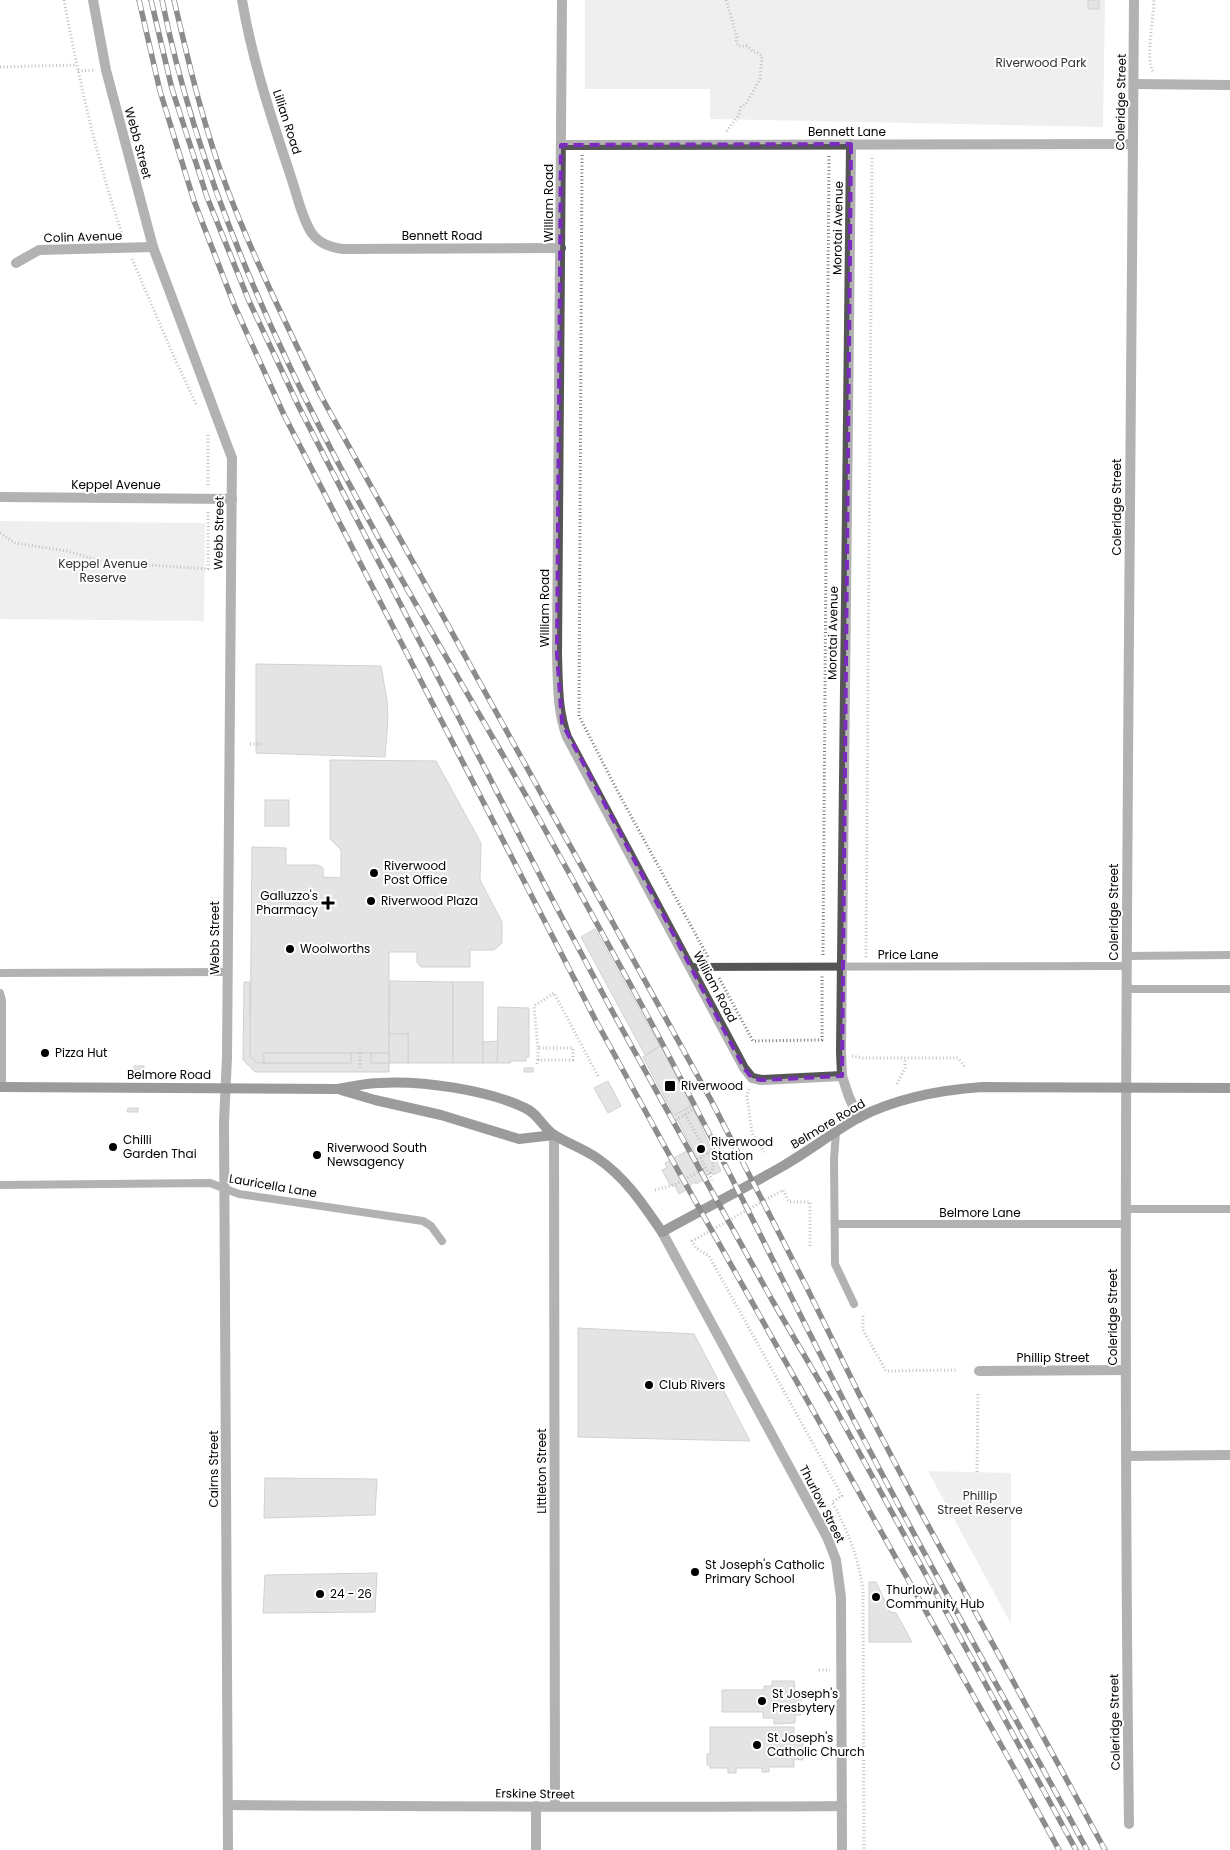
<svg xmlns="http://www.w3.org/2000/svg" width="1230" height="1850" font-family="Poppins,sans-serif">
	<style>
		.park { fill: #dcdcdc }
		.building { fill: #c4c4c4; stroke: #999 }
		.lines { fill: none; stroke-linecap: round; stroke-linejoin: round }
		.path { stroke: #777; stroke-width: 3; stroke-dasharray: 1 2.5; stroke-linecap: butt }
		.service { stroke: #555; stroke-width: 8 }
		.minor { stroke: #555; stroke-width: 10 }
		.tertiary { stroke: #555; stroke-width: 10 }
		.secondary { stroke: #222; stroke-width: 10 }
		.rail-casing { stroke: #000; stroke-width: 5.5 }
		.rail { stroke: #fff; stroke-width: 4; stroke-dasharray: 11; stroke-linecap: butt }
		.marked { fill: none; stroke: #7b2cbf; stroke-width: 4; stroke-dasharray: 10 6; stroke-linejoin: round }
		.poi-dot { fill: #000; stroke: #fff; stroke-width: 2 }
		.labels { text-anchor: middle; stroke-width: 4; stroke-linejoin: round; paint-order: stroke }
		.park-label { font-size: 12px; fill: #333; stroke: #fff }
		.street-label { font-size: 12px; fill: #000; stroke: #fff }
		.poi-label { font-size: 12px; fill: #000; stroke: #fff; text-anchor: start }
	</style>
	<rect width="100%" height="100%" fill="#fff"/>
	<g class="park">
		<path d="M 585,0 L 1105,0 L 1103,127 L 710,119 L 710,89 L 585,89 Z"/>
		<path d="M 0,521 L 205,523 L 204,621 L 0,619 Z"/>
		<path d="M 928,1471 L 1011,1473 L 1011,1624 Z"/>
	</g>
	<g class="building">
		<rect x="1088" y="0" width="11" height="9"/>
		<path d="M 256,664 L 381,666 L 387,700 L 388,719 L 385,757 L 256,753 Z"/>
		<path d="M 330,760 L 436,761 L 481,843 L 480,880 L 502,922 L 502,943 L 494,950 L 470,950 L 470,967 L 421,967 L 417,962 L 417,952 L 389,952 L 389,1053 L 264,1053 L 264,1063 L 257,1063 L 250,1056 L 252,847 L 286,848 L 286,865 L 318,865 L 323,868 L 323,877 L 341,878 L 341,850 L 330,839 Z"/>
		<rect x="265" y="800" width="24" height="26"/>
		<path d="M 595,929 L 660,1046 L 645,1055 L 581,937 Z"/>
		<path d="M 390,981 L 453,982 L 453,1063 L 408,1063 L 408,1034 L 389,1034 Z"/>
		<path d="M 244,982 L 250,982 L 250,1056 L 257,1063 L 351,1063 L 351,1053 L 371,1053 L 371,1063 L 389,1063 L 389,1072 L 255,1072 L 243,1060 Z"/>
		<rect x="453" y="982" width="30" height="81"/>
		<path d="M 498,1007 L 529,1008 L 529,1057 L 526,1057 L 526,1061 L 510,1061 L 511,1063 L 497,1063 Z"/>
		<rect x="389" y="1034" width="19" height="29"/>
		<path d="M 498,1041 L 497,1063 L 483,1063 L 483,1042 Z"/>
		<path d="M 661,1046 L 691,1106 L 674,1115 L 643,1057 Z"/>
		<rect x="264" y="1053" width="87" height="10"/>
		<rect x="371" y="1053" width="18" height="10"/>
		<rect x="134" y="1066" width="10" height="4"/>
		<rect x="524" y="1068" width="9" height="4"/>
		<path d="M 608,1081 L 621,1106 L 608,1113 L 594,1088 Z"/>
		<path d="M 692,1106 L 721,1171 L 713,1175 L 712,1173 L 706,1176 L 708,1178 L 696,1184 L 695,1182 L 690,1185 L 691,1187 L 679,1194 L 675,1186 L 670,1185 L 662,1170 L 667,1168 L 665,1163 L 692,1148 L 675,1115 Z"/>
		<path d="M 128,1108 L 138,1108 L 138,1112 L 127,1112 Z"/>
		<path d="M 578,1328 L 694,1334 L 750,1441 L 578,1437 Z"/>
		<path d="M 265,1478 L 377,1479 L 375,1515 L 264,1518 Z"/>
		<path d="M 377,1573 L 375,1612 L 263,1613 L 265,1575 Z"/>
		<path d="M 869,1582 L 876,1582 L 890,1612 L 896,1613 L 912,1642 L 869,1642 Z"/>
		<path d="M 772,1681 L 794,1681 L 795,1690 L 801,1690 L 801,1715 L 795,1715 L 795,1723 L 774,1724 L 774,1718 L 763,1718 L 763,1712 L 722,1712 L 722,1690 L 764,1690 L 764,1686 L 772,1686 Z"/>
		<path d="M 710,1727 L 794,1727 L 794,1736 L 803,1736 L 803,1760 L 794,1759 L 794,1767 L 769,1767 L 769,1772 L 762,1772 L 762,1768 L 736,1768 L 736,1773 L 728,1773 L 728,1768 L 710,1768 L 710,1765 L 707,1765 L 707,1754 L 710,1754 Z"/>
	</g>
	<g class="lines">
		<g class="path">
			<path d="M 64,0 C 79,80 97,160 123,237"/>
			<path d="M 726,0 L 737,37 L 736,43 L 739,46 L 747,46 L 753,52 L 757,52 L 762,56 L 760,79 L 746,104 L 741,107 L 739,115 L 726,132"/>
			<path d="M 0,67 L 76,65"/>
			<path d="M 78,71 L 95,70"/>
			<path d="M 1153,71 C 1145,60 1154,15 1154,0"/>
			<path d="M 582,155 L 579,716 L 619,794 L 708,957"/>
			<path d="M 132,259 L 175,359 L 196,404"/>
			<path d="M 208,435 L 208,486"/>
			<path d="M 0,533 L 15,543 L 67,551 L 103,562 L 208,569 L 208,510"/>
			<path d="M 250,744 L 264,744"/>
			<path d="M 823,955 L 829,156"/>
			<path d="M 866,957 L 872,156"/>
			<path d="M 719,978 L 753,1041 L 822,1040 L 822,976"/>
			<path d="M 852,1056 L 863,1058 L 958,1058 L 965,1067"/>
			<path d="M 538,1060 L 538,1048"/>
			<path d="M 537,1064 L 538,1060 L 573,1060 L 573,1048 L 538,1048 L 534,1006 L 554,993 L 599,1078"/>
			<path d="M 360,1068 L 360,1053"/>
			<path d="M 897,1084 L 905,1068 L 905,1058"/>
			<path d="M 749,1089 L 747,1096 L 752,1133 L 764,1152"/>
			<path d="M 685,1114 L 704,1148 L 701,1159 L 712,1180"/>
			<path d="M 676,1120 L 694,1109"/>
			<path d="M 708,1153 L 714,1165 L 710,1175"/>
			<path d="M 697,1159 L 714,1150"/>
			<path d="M 655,1190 L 674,1185 L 706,1168"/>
			<path d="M 810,1246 L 810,1202 L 789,1202 L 783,1190 L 692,1241 L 696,1248 L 709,1256 L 842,1496 L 832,1502 C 849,1533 857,1554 863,1589 L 864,1850"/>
			<path d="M 863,1316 L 863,1330 L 886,1371 L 958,1370"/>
			<path d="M 977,1472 L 978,1394"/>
			<path d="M 819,1670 L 830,1670"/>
		</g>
		<g class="service">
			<path d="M 1126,956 L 1230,955"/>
			<path d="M 690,967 L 1126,966"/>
			<path d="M 0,973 L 227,972"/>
			<path d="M 1126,989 L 1230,989"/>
			<path d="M 0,993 L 2,1000 L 2,1087"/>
			<path d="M 836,1132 L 834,1159 L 835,1264 L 854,1304"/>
			<path d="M 0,1185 L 210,1183 L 239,1194 L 423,1221 L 431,1226 L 442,1241"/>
			<path d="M 1126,1209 L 1230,1209"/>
			<path d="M 835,1224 L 1125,1224"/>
		</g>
		<g class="minor">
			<path d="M 93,0 L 106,70 L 153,247 L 232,458 L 227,1057 L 224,1122 L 228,1850"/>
			<path d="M 242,0 C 252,59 271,117 290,174 C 296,191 301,216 311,232 C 319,244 330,247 343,249 L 561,248"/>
			<path d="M 562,0 L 557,654 C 558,683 557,710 567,737 L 744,1068 L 752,1078 L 761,1080 L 842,1076"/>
			<path d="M 1134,84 L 1230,85"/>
			<path d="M 851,144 L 841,1052 L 842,1076 L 849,1097 L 859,1118"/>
			<path d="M 561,145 L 1132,144"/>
			<path d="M 16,263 L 39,250 L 153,247"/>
			<path d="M 0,497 L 232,499"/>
			<path d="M 554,1135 L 555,1806"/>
			<path d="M 979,1371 L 1126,1370"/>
			<path d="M 1127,1456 L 1230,1455"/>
			<path d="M 228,1805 C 433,1806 638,1808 842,1806"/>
			<path d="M 536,1806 L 536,1850"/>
			<path d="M 1129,1824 C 1121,1216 1130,608 1134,0"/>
		</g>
		<path class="tertiary" d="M 662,1232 L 827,1537 L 836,1560 L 841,1597 L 842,1850"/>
		<g class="secondary">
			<path d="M 0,1087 L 338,1089 C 351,1087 365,1083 379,1083 C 421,1080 488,1090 525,1108 C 538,1113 544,1130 556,1136 C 569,1144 584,1149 597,1158 C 625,1177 643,1204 662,1232 C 702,1210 743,1189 783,1166 C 809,1151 833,1132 860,1117 C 897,1098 940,1090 982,1087 L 1230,1088"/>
			<path d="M 341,1090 L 375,1100 L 441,1115 L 519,1139 L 554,1135"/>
		</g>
		<g class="rail-casing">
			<g id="rail">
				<path d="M 139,0 L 160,91 L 194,201 L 235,307 L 284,415 L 596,1021 L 671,1158 L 1014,1768 L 1059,1850"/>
				<path d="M 151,0 L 172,89 L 207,197 L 249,301 L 299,407 L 549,893 L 611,1009 L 772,1300 L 835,1408 L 1076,1850"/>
				<path d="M 162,0 C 216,267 358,505 493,738 C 542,822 588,908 635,993 C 709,1127 774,1265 844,1401 C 921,1552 1006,1700 1087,1850"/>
				<path d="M 174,0 C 189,64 204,129 228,191 C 255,261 288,328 321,396 L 711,1100 L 806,1286 L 860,1396 L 917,1505 L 1105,1850"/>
			</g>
		</g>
		<use href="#rail" class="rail"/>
	</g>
	<path d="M0 0H1230V1850H0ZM 851,144 L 842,1076 L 761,1080 L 752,1078 L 744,1068 L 562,723 L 557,654 L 561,145 Z" fill="#fff" fill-opacity=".55" fill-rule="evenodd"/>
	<path class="marked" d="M 851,144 L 842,1076 L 761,1080 L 752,1078 L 744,1068 L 562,723 L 557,654 L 561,145 Z"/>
	<g class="poi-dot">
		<circle cx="374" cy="873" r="5"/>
		<circle cx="371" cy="901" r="5"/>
		<path d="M325.5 895.5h5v5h5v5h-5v5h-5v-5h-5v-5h5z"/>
		<circle cx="290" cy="949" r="5"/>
		<circle cx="45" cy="1053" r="5"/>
		<rect x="664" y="1080" width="12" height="12" rx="2.5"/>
		<circle cx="113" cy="1147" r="5"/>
		<circle cx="701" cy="1149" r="5"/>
		<circle cx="317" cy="1155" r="5"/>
		<circle cx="649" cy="1385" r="5"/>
		<circle cx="695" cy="1572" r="5"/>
		<circle cx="320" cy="1594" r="5"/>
		<circle cx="876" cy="1597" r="5"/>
		<circle cx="762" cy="1701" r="5"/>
		<circle cx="757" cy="1745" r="5"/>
	</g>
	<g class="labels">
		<g class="park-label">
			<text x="1041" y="67">Riverwood Park</text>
			<text x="103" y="568">Keppel Avenue<tspan x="103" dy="14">Reserve</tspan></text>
			<text x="980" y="1500">Phillip<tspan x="980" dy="14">Street Reserve</tspan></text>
		</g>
		<g class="street-label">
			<text transform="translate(1121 102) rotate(-89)" y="4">Coleridge Street</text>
			<text transform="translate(287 122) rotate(72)" y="4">Lillian Road</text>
			<text x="847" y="136">Bennett Lane</text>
			<text transform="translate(138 143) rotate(75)" y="4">Webb Street</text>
			<text transform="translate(549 203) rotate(-90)" y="4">William Road</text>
			<text transform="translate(838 228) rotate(-89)" y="4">Morotai Avenue</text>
			<text x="442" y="240">Bennett Road</text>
			<text transform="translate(83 237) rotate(-2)" y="4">Colin Avenue</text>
			<text x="116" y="489">Keppel Avenue</text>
			<text transform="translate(1117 507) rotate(-90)" y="4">Coleridge Street</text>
			<text transform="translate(219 533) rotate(-89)" y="4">Webb Street</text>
			<text transform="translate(545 608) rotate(-90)" y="4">William Road</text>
			<text transform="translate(833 633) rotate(-89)" y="4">Morotai Avenue</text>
			<text transform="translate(1114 912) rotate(-90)" y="4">Coleridge Street</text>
			<text transform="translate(215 938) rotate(-90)" y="4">Webb Street</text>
			<text x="908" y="959">Price Lane</text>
			<text transform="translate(715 987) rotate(62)" y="4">William Road</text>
			<text x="169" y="1079">Belmore Road</text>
			<text transform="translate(828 1124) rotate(-31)" y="4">Belmore Road</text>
			<text transform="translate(273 1186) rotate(10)" y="4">Lauricella Lane</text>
			<text x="980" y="1217">Belmore Lane</text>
			<text transform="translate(1113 1317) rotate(-90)" y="4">Coleridge Street</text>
			<text x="1053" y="1362">Phillip Street</text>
			<text transform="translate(214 1469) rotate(-90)" y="4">Cairns Street</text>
			<text transform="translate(542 1471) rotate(-90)" y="4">Littleton Street</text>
			<text transform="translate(822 1504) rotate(63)" y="4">Thurlow Street</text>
			<text transform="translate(1115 1722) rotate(-91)" y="4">Coleridge Street</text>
			<text transform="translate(535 1794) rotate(1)" y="4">Erskine Street</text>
		</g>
		<g class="poi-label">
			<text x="384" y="870">Riverwood<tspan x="384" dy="14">Post Office</tspan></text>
			<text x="318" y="900" text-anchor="end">Galluzzo's<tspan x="318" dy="14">Pharmacy</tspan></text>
			<text x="381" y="905">Riverwood Plaza</text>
			<text x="300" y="953">Woolworths</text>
			<text x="55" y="1057">Pizza Hut</text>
			<text x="681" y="1090">Riverwood</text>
			<text x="123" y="1144">Chilli<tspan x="123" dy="14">Garden Thai</tspan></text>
			<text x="711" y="1146">Riverwood<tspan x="711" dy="14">Station</tspan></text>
			<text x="327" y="1152">Riverwood South<tspan x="327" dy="14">Newsagency</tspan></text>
			<text x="659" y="1389">Club Rivers</text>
			<text x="705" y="1569">St Joseph's Catholic<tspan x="705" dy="14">Primary School</tspan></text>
			<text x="886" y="1594">Thurlow<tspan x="886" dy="14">Community Hub</tspan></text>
			<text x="330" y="1598">24 - 26</text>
			<text x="772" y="1698">St Joseph's<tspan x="772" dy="14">Presbytery</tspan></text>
			<text x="767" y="1742">St Joseph's<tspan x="767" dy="14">Catholic Church</tspan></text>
		</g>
	</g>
</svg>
